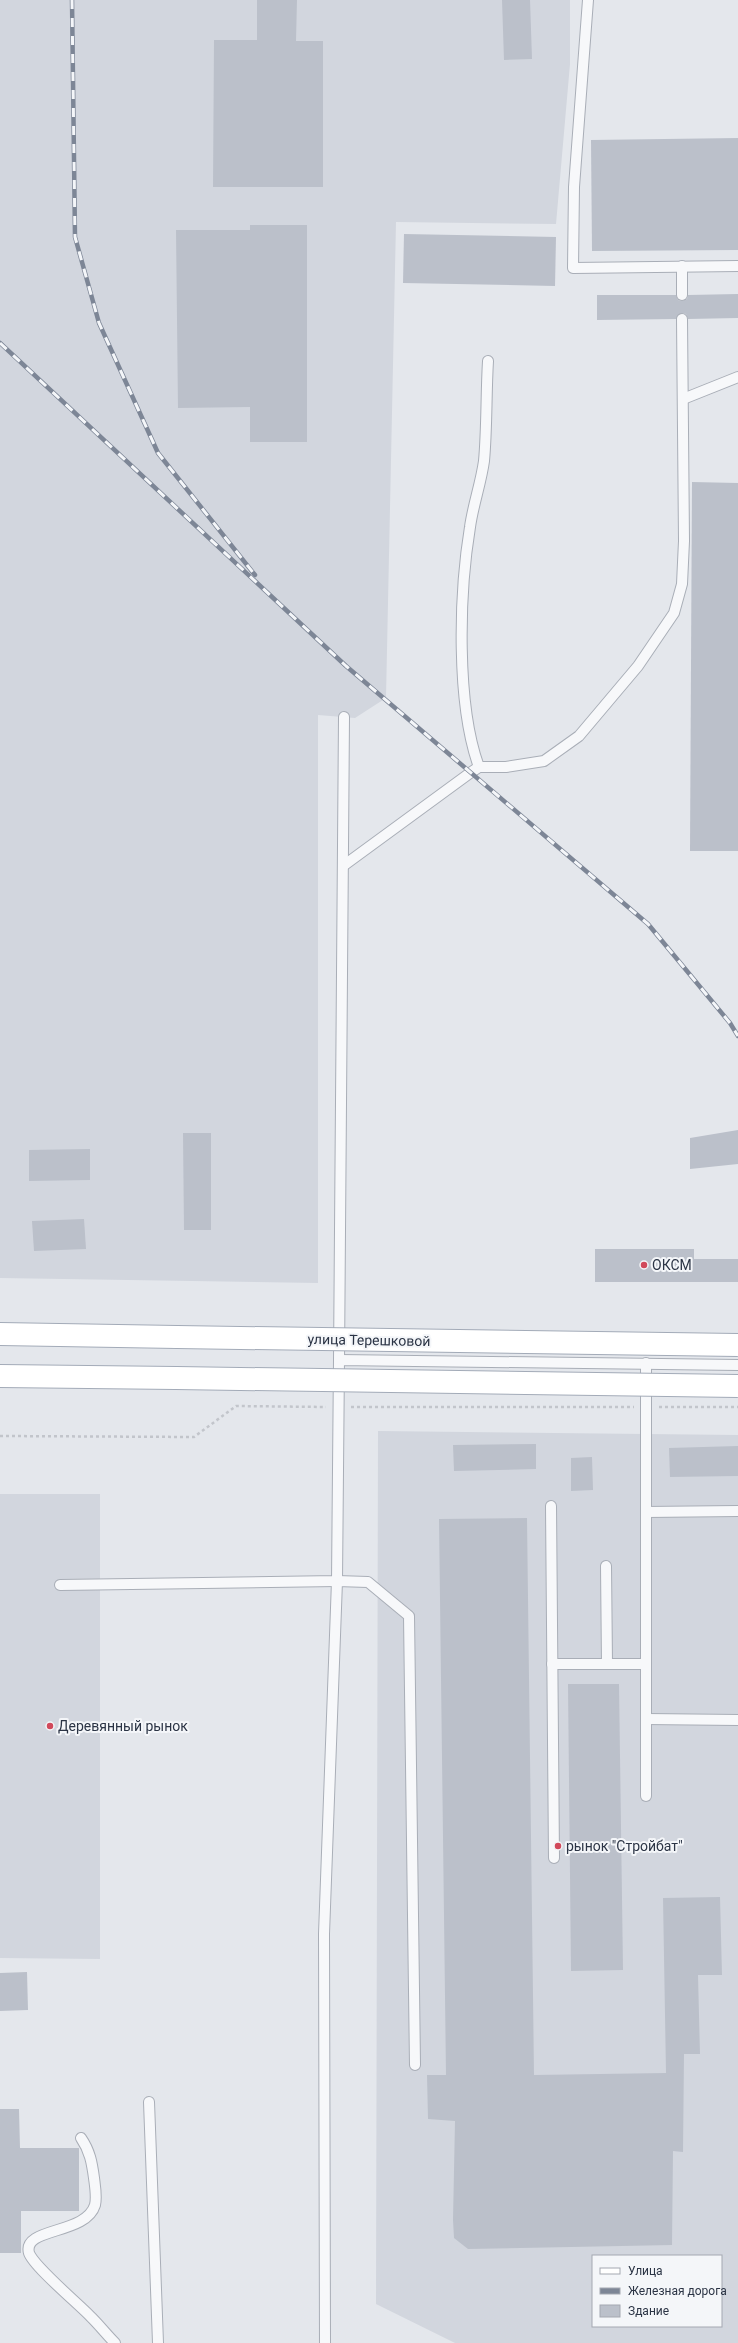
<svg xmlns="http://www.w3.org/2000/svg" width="738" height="2343" font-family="Roboto,sans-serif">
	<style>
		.built { fill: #d2d6de; fill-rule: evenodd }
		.building { fill: #bbc0ca }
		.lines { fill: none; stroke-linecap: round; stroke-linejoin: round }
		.lane-casing { stroke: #a9aeb7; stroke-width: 12 }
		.primary-casing { stroke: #a3abb8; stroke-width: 24 }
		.path { stroke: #c2c5cb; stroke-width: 2.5; stroke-dasharray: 3 3; stroke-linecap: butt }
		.lane { stroke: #f7f8fa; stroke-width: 10 }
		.primary { stroke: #fff; stroke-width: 22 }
		.rail-casing { stroke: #7d8696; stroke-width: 4.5 }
		.rail { stroke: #f4f6f9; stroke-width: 3; stroke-dasharray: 9; stroke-linecap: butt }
		.primary-bridge-casing { stroke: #a3abb8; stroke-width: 24; stroke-linecap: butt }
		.primary-bridge { stroke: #fff; stroke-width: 22 }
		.poi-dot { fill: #d1495b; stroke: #f4f6f9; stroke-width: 1.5 }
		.labels { text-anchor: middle; stroke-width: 4; stroke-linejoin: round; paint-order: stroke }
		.poi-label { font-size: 14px; fill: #2b3445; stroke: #f4f6f9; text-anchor: start }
		.street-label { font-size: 14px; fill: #2b3445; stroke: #f4f6f9 }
	</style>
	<rect width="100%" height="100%" fill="#e4e7ec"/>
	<g class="built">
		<path d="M 0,0 L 570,0 L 570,64 L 556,224 L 396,222 L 386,698 L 355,718 L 318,715 L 318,1283 L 0,1278 Z"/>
		<path d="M 378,1431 L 738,1435 L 738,2343 L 455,2343 L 376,2304 ZM 593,2256 L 721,2256 L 721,2326 L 593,2326 Z"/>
		<path d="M 0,1494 L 100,1494 L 100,1959 L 0,1958 Z"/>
	</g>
	<g class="building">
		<path d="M 257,0 L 297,0 L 296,41 L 323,41 L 323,187 L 213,187 L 214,40 L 257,40 Z"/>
		<path d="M 502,0 L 530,0 L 532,59 L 504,60 Z"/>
		<path d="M 738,138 L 738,250 L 592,251 L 591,140 Z"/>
		<path d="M 250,225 L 307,225 L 307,442 L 250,442 L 250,407 L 178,408 L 176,230 L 250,230 Z"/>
		<path d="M 404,234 L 556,237 L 555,286 L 403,283 Z"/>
		<path d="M 738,294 L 738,318 L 688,319 L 686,314 L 682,313 L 676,319 L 597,320 L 597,295 L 676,295 L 678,300 L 682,301 L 687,299 L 688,295 Z"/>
		<path d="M 692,482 L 738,483 L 738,851 L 690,851 Z"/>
		<path d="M 738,1130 L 738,1164 L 690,1169 L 690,1138 Z"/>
		<path d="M 183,1133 L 211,1133 L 211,1230 L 184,1230 Z"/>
		<path d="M 90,1149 L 90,1180 L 29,1181 L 29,1150 Z"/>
		<path d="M 84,1219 L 86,1249 L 34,1251 L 32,1221 Z"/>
		<path d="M 595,1249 L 694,1249 L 694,1259 L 738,1259 L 738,1282 L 595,1282 Z"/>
		<path d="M 536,1444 L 536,1469 L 454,1471 L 453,1445 Z"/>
		<path d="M 738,1446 L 738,1476 L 670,1477 L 669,1448 Z"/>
		<path d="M 592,1457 L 593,1490 L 571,1491 L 571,1458 Z"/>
		<path d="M 527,1518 L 534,2075 L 666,2073 L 663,1898 L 720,1897 L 722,1975 L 698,1975 L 700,2054 L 684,2054 L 683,2152 L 673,2151 L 672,2245 L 468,2249 L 454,2238 L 453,2220 L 455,2121 L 428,2119 L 427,2075 L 446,2075 L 439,1519 Z"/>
		<path d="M 568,1684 L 619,1684 L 623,1970 L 571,1971 Z"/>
		<path d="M 27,1972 L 28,2010 L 0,2011 L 0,1973 Z"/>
		<path d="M 0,2109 L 19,2109 L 20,2148 L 79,2148 L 79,2211 L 21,2211 L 21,2253 L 0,2253 Z"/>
	</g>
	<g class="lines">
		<g class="lane-casing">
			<g id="lane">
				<path d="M 588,0 L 574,187 L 573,268 L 738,266"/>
				<path d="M 682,266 L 682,295"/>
				<path d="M 683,399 L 738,377"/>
				<path d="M 479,767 C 456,704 459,594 470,527 C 473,505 481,483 484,461 C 487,428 486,394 488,361"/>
				<path d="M 343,866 L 470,773 L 479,767 L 506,767 L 544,761 L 579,736 L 638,666 L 674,613 L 682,584 L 684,541 L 682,319"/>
				<path d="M 339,1360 L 344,717"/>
				<path d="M 551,1506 L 554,1858"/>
				<path d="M 646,1512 L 738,1511"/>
				<path d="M 606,1566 L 607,1664"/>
				<path d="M 60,1585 L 337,1581 L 339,1360 L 738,1365"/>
				<path d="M 552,1664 L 646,1664"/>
				<path d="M 646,1719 L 738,1720"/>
				<path d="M 646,1796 L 646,1363"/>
				<path d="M 149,2102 L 158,2343"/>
				<path d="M 81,2138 C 90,2151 92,2163 94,2178 C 95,2186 97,2197 95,2205 C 86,2235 22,2227 29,2253 C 34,2267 80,2305 92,2318 C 100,2326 107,2335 115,2343"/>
				<path d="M 325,2343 L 324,1934 L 337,1581 L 368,1582 L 409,1616 L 415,2065"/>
			</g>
		</g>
		<g class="primary-casing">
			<g id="primary">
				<path d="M 0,1334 L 177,1337"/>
				<path d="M 0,1376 L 176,1378"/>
			</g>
		</g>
		<g class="path">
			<path d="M 351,1407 L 634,1407"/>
			<path d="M 659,1407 L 738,1407"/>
			<path d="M 0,1436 L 194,1437 L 236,1406 L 326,1407"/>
		</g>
		<use href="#lane" class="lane"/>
		<use href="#primary" class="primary"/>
		<g class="rail-casing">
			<g id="rail">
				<path d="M 72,0 L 75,237 L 99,323 L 158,453 L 255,575"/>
				<path d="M 0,343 L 346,666 L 648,924 L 730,1023 L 738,1036"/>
			</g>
		</g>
		<use href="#rail" class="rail"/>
		<g class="primary-bridge-casing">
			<g id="primary-bridge">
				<path d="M 177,1337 L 738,1345"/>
				<path d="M 176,1378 L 738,1386"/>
			</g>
		</g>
		<use href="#primary-bridge" class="primary-bridge"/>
	</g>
	<g class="poi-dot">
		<circle cx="644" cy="1265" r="4"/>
		<circle cx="50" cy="1726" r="4"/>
		<circle cx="558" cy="1846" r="4"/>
	</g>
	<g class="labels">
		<g class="poi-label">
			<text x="652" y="1270">ОКСМ</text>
			<text x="58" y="1731">Деревянный рынок</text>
			<text x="566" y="1851">рынок "Стройбат"</text>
		</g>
		<g class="street-label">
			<text transform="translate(369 1340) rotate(1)" y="5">улица Терешковой</text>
		</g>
	</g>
	<rect x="592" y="2255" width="130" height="72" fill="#f4f6f9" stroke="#a4a8b1"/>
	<rect x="600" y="2268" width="20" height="6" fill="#ffffff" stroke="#a4a8b1"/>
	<text x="628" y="2275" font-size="12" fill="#2b3445">Улица</text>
	<rect x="600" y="2288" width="20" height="6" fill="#7d8696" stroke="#a4a8b1"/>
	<text x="628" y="2295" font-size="12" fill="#2b3445">Железная дорога</text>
	<rect x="600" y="2305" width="20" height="12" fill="#bbc0ca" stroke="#a4a8b1"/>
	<text x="628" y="2315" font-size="12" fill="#2b3445">Здание</text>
</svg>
